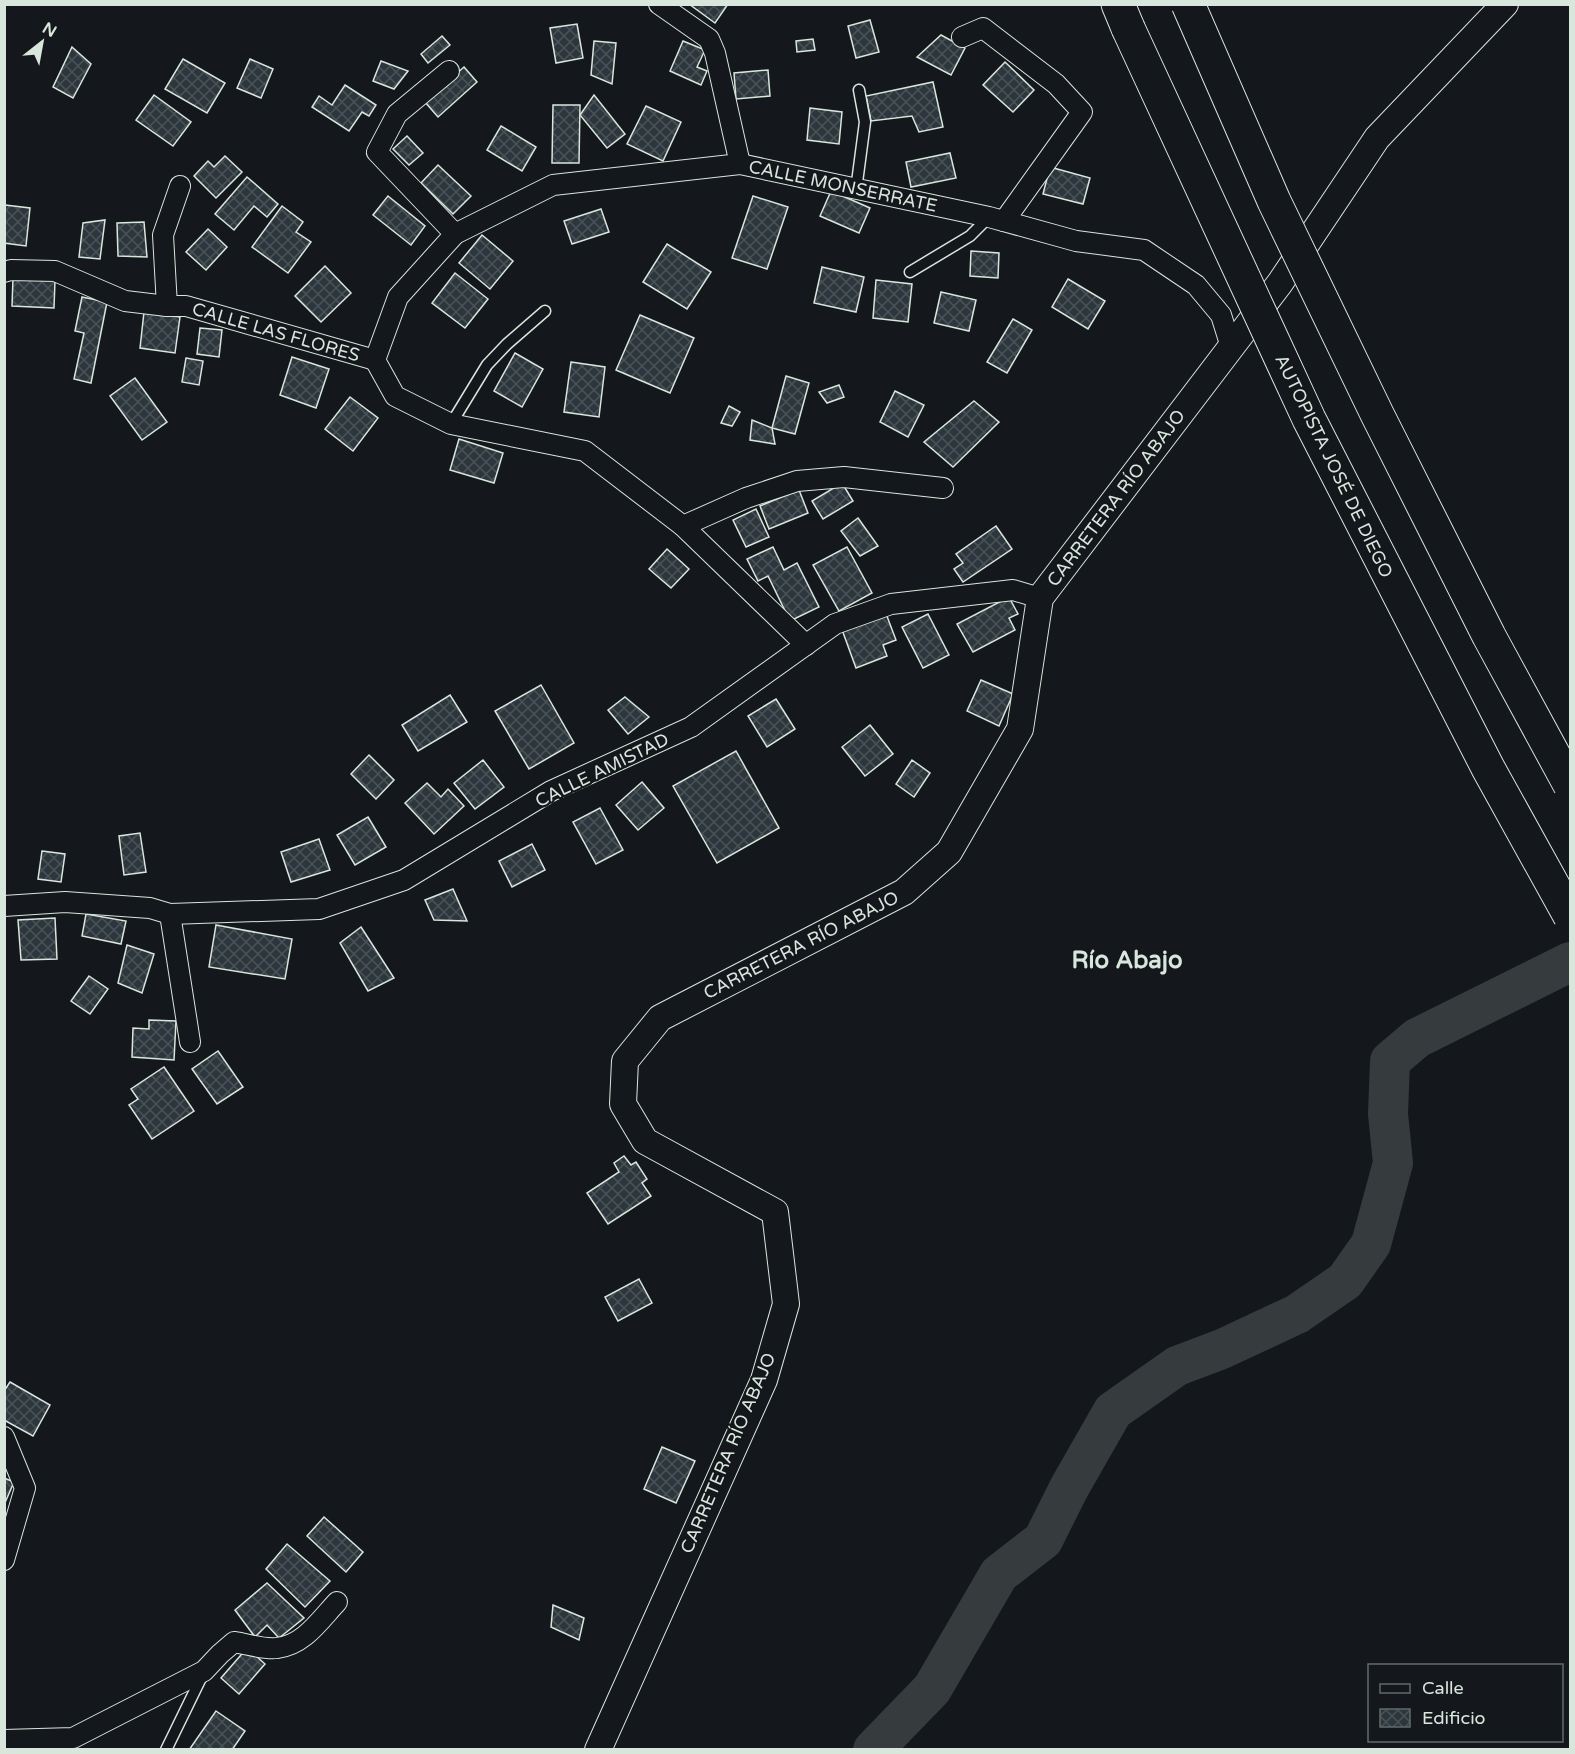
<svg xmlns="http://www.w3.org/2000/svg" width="1575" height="1754" font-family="'Varela Round',sans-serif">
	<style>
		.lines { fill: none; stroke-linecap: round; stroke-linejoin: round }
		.river { stroke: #363b3e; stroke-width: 40 }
		.building { fill: url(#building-cross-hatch); stroke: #d8e6dc; stroke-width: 1.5 }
		.service-casing { stroke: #d8e6dc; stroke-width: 13 }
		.minor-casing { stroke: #d8e6dc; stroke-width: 22 }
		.tertiary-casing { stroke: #d8e6dc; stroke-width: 28 }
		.motorway-casing { stroke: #d8e6dc; stroke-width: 35 }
		.service { stroke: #14181c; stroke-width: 10 }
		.minor { stroke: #14181c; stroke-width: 20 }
		.tertiary { stroke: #14181c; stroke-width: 26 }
		.motorway { stroke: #14181c; stroke-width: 33 }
		.motorway-bridge-casing { stroke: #d8e6dc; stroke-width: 35; stroke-linecap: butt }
		.motorway-bridge { stroke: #14181c; stroke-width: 33 }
		.labels { text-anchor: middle; stroke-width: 4.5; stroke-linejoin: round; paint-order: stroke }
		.street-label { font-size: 18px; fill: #d8e6dc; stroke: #14181c }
		.district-label { font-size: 24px; font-weight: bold; fill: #d8e6dc; stroke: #14181c }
	</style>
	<defs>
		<pattern id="building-cross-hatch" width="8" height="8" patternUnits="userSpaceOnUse" patternTransform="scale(1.5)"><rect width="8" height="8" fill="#2c363c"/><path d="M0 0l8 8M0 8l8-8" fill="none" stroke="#4a5358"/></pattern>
	</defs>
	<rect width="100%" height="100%" fill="#14181c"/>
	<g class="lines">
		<path class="river" d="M 873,1750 L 932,1689 L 999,1574 L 1043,1540 L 1069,1488 L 1113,1411 L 1177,1366 L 1222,1349 L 1297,1314 L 1345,1281 L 1371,1244 L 1393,1163 L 1388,1114 L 1390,1061 L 1417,1038 L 1570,962"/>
	</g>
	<g class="building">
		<path d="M 689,4 L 728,4 L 715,23 Z"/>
		<path d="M 870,20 L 879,52 L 856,58 L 848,26 Z"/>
		<path d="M 577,24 L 583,58 L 556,63 L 550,28 Z"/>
		<path d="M 941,35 L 965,48 L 951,75 L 917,57 Z"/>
		<path d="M 442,36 L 450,45 L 428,63 L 421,54 Z"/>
		<path d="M 813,39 L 815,50 L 797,52 L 796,41 Z"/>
		<path d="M 594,41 L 616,43 L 612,84 L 591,75 Z"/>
		<path d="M 683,41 L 705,50 L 697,67 L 707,71 L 701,85 L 670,71 Z"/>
		<path d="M 72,47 L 91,64 L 73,98 L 53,87 Z"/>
		<path d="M 183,59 L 225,83 L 207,113 L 165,89 Z"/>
		<path d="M 250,59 L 273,69 L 261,98 L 237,88 Z"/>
		<path d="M 381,61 L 408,71 L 394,89 L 373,81 Z"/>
		<path d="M 1005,62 L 1034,90 L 1013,112 L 983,85 Z"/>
		<path d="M 464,67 L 477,82 L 438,117 L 425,102 Z"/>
		<path d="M 768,70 L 770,96 L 736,99 L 734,73 Z"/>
		<path d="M 933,82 L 943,127 L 919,132 L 912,116 L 871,121 L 866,96 Z"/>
		<path d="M 345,85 L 376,105 L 369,116 L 362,112 L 349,131 L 312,107 L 319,96 L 332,105 Z"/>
		<path d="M 154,95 L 191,122 L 173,146 L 136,120 Z"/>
		<path d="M 594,95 L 625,134 L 607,148 L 580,115 Z"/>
		<path d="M 553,105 L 580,105 L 579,163 L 552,163 Z"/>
		<path d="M 646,106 L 681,122 L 663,161 L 627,144 Z"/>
		<path d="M 810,108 L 842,112 L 839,144 L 807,140 Z"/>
		<path d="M 501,126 L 536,147 L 522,171 L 487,150 Z"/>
		<path d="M 407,136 L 423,153 L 409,165 L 393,149 Z"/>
		<path d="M 950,153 L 956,178 L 911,187 L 906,162 Z"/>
		<path d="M 225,156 L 242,172 L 216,198 L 194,176 L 208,161 L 214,167 Z"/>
		<path d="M 438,165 L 471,196 L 453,214 L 421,183 Z"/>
		<path d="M 1050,167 L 1090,178 L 1083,204 L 1043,194 Z"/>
		<path d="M 247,177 L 278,204 L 267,217 L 254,206 L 234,230 L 215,214 Z"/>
		<path d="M 831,191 L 870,208 L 859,233 L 820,216 Z"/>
		<path d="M 388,196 L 425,226 L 411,245 L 373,215 Z"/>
		<path d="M 753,196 L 788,207 L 767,269 L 732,258 Z"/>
		<path d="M 5,205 L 30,208 L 26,246 L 4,243 Z"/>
		<path d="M 282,206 L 303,222 L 296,232 L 311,242 L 288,273 L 252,247 Z"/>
		<path d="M 601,209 L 609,232 L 572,244 L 564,221 Z"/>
		<path d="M 105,220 L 100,259 L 79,257 L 83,223 Z"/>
		<path d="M 144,222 L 147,257 L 118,256 L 117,223 Z"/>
		<path d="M 208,229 L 227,247 L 206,270 L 186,252 Z"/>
		<path d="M 482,235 L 513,261 L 490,289 L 459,263 Z"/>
		<path d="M 667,244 L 711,272 L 687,309 L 643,282 Z"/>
		<path d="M 971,251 L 999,253 L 998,278 L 970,276 Z"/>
		<path d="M 325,266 L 351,293 L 321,322 L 295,296 Z"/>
		<path d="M 822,267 L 864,277 L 856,312 L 814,303 Z"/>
		<path d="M 455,273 L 488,299 L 465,328 L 432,303 Z"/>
		<path d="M 13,278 L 55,280 L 54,308 L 12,306 Z"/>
		<path d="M 1068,279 L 1105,301 L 1088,329 L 1052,307 Z"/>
		<path d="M 876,280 L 912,284 L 908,322 L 873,318 Z"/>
		<path d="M 941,292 L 976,300 L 969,331 L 934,323 Z"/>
		<path d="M 82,297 L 107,302 L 91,383 L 74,379 L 84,333 L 75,331 Z"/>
		<path d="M 144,312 L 180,317 L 175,353 L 140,348 Z"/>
		<path d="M 640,315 L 694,338 L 670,393 L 616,370 Z"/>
		<path d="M 1013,319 L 1032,330 L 1007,373 L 987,362 Z"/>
		<path d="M 200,328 L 222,330 L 219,357 L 197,354 Z"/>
		<path d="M 515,353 L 543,369 L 522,407 L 494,391 Z"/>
		<path d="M 292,357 L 329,369 L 316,408 L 280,395 Z"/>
		<path d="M 186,358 L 203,361 L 199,385 L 182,382 Z"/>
		<path d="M 571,362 L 605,367 L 599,417 L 564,412 Z"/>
		<path d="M 786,376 L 809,383 L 795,434 L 772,428 Z"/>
		<path d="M 135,378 L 167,422 L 142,440 L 110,396 Z"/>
		<path d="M 839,385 L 844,397 L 827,403 L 819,392 Z"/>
		<path d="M 895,391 L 924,405 L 908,437 L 880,422 Z"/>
		<path d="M 350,397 L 378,418 L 353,451 L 325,429 Z"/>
		<path d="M 974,401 L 999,422 L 953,467 L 924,442 Z"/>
		<path d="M 729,406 L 740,412 L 732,426 L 721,423 Z"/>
		<path d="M 752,420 L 772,428 L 775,444 L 750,440 Z"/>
		<path d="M 459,439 L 503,453 L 494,483 L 450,470 Z"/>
		<path d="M 842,483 L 853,501 L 823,519 L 812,501 Z"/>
		<path d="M 799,490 L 808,513 L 769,529 L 760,506 Z"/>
		<path d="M 756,509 L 769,537 L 746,547 L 733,520 Z"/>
		<path d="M 858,518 L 878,546 L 860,556 L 841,531 Z"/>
		<path d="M 996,526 L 1012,549 L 963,582 L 954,569 L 963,563 L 956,554 Z"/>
		<path d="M 773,547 L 784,570 L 797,563 L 819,607 L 790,621 L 768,576 L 758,581 L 747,559 Z"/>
		<path d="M 847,547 L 872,593 L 839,611 L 813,565 Z"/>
		<path d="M 667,549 L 689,569 L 671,588 L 649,569 Z"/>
		<path d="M 1009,597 L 1018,614 L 1009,618 L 1015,630 L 973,652 L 957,624 Z"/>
		<path d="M 885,611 L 896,640 L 883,645 L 887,656 L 856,668 L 841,627 Z"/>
		<path d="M 928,614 L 949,655 L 923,668 L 902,627 Z"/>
		<path d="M 981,680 L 1013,694 L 999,726 L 967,711 Z"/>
		<path d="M 541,685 L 574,743 L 529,769 L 495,711 Z"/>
		<path d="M 450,695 L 467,722 L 418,751 L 402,725 Z"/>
		<path d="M 625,697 L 649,717 L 628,734 L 608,710 Z"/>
		<path d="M 776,699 L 795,729 L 767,747 L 748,716 Z"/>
		<path d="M 870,725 L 893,754 L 865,776 L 842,747 Z"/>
		<path d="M 736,751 L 779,828 L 717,863 L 673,786 Z"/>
		<path d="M 369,755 L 394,780 L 376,799 L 351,774 Z"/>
		<path d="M 483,760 L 504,787 L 475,809 L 454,783 Z"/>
		<path d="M 912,760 L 930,773 L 914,797 L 896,784 Z"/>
		<path d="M 642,782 L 664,808 L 638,830 L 616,805 Z"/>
		<path d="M 427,783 L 441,797 L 448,789 L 464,806 L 434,834 L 405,803 Z"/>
		<path d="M 600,808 L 623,850 L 596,864 L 573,822 Z"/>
		<path d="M 368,817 L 386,847 L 355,865 L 337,835 Z"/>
		<path d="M 140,833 L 146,872 L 124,875 L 119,836 Z"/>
		<path d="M 319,839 L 330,870 L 291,882 L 281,852 Z"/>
		<path d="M 532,844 L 545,870 L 512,887 L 499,861 Z"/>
		<path d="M 42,851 L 65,854 L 61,882 L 38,879 Z"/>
		<path d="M 453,889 L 467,921 L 434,920 L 425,900 Z"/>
		<path d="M 86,914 L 126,921 L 121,944 L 82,936 Z"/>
		<path d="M 55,918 L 57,959 L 21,960 L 18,920 Z"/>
		<path d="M 216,925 L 292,939 L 285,979 L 209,967 Z"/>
		<path d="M 361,927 L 394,978 L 368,991 L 340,943 Z"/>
		<path d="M 127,945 L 154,954 L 142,993 L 118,983 Z"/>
		<path d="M 89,976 L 108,989 L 90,1014 L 71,1001 Z"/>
		<path d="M 149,1020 L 176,1021 L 174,1060 L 132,1057 L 133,1028 L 149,1029 Z"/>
		<path d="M 218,1051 L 243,1087 L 217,1104 L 192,1069 Z"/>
		<path d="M 164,1067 L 194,1111 L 152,1139 L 129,1105 L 138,1099 L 131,1089 Z"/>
		<path d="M 624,1156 L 631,1165 L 636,1162 L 647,1179 L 642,1183 L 651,1196 L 608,1224 L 587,1193 L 619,1172 L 614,1163 Z"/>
		<path d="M 639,1279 L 652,1303 L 618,1321 L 605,1297 Z"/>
		<path d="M 10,1382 L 50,1405 L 33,1436 L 4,1420 L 4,1391 Z"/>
		<path d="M 662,1447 L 695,1461 L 676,1503 L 644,1489 Z"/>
		<path d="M 4,1478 L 14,1482 L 4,1505 Z"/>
		<path d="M 324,1517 L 363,1552 L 346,1572 L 307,1536 Z"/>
		<path d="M 287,1544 L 330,1581 L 305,1607 L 266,1569 Z"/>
		<path d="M 267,1583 L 304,1618 L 279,1638 L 267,1625 L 255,1637 L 235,1610 Z"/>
		<path d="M 553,1605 L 584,1618 L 579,1640 L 551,1627 Z"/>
		<path d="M 247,1648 L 265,1664 L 239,1694 L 221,1678 Z"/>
		<path d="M 216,1711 L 245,1731 L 232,1750 L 189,1750 Z"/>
	</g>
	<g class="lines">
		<g class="service-casing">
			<g id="service">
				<path d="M 856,190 L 865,122 L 859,90"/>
				<path d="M 910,272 L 970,236 L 989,217"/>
				<path d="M 451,424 L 487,365 L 507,344 L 545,311"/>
				<path d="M 166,1750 L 203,1674"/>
			</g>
		</g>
		<g class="minor-casing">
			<g id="minor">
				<path d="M 659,4 L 709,39 L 715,53 L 740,164"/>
				<path d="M 962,37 L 983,28 L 1056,84 L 1082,112 L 1004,221"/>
				<path d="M 449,71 L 397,114 L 377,152 L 455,234"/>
				<path d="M 4,272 L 11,270 L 55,271 L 125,301 L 167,306 L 186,306 L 375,360"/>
				<path d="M 167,306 L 163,235 L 180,186"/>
				<path d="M 375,360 L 398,297 L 455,234 L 553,185 L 740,164 L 989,217 L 1076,241 L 1144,250 L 1196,285 L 1221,315 L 1231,347"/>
				<path d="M 375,360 L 395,396 L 451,424 L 585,451 L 683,526 L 806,645"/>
				<path d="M 683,526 L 746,498 L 797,481 L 844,477 L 943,488"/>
				<path d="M 4,906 L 65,902 L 150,908 L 170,914 L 319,909 L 404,880 L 551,791 L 691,727 L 835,624 L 891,604 L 1013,590 L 1040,598"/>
				<path d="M 170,914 L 190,1042"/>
				<path d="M 4,1437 L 25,1488 L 4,1560"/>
				<path d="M 4,1740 L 73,1738 L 204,1671 L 220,1654 L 234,1642 C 248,1644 264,1650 277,1648 C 304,1645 320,1620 337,1602"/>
			</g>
		</g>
		<g class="tertiary-casing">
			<path id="tertiary" d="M 598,1750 L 764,1380 L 786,1304 L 775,1212 L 645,1141 L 623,1104 L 625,1061 L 660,1018 L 904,892 L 949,852 L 1020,729 L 1040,598 L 1280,283 L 1377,138 L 1505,4"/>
		</g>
		<g class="motorway-casing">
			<path id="motorway" d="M 1118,4 L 1128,28"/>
		</g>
		<use href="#service" class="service"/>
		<use href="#minor" class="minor"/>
		<use href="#tertiary" class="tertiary"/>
		<use href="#motorway" class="motorway"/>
		<g class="motorway-bridge-casing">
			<g id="motorway-bridge">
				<path d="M 1188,4 L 1274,201 L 1377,414 L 1489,636 L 1570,785"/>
				<path d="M 1128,28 L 1309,419 L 1488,768 L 1570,916"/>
			</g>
		</g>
		<use href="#motorway-bridge" class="motorway-bridge"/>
	</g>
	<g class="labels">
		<g class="street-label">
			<text transform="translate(843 186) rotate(12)" y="6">CALLE MONSERRATE</text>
			<text transform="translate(276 332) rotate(16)" y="6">CALLE LAS FLORES</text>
			<text transform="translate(1334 466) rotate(64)" y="6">AUTOPISTA JOSÉ DE DIEGO</text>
			<text transform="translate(1116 498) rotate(-53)" y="6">CARRETERA RÍO ABAJO</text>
			<text transform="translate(602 770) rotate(-26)" y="6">CALLE AMISTAD</text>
			<text transform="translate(801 945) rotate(-27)" y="6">CARRETERA RÍO ABAJO</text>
			<text transform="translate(728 1453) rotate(-67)" y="6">CARRETERA RÍO ABAJO</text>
		</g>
		<g class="district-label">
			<text x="1127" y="968">Río Abajo</text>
		</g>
	</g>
	<rect width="1575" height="1754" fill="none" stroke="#d8e6dc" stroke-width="12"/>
	<rect x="1368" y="1664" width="195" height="78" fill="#14181c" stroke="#626a69" stroke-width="1.5"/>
	<rect x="1380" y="1684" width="30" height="9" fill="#14181c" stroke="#626a69" stroke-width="1.5"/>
	<text x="1422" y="1694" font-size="18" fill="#d8e6dc">Calle</text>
	<rect x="1380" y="1709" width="30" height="18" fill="url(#building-cross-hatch)" stroke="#626a69" stroke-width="1.5"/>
	<text x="1422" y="1724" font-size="18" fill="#d8e6dc">Edificio</text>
	<g transform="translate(42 42) rotate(31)" stroke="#14181c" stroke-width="4.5" paint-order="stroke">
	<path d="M0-4.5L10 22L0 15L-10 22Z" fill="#d8e6dc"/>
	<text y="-9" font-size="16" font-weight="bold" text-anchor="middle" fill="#d8e6dc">N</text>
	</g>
</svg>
